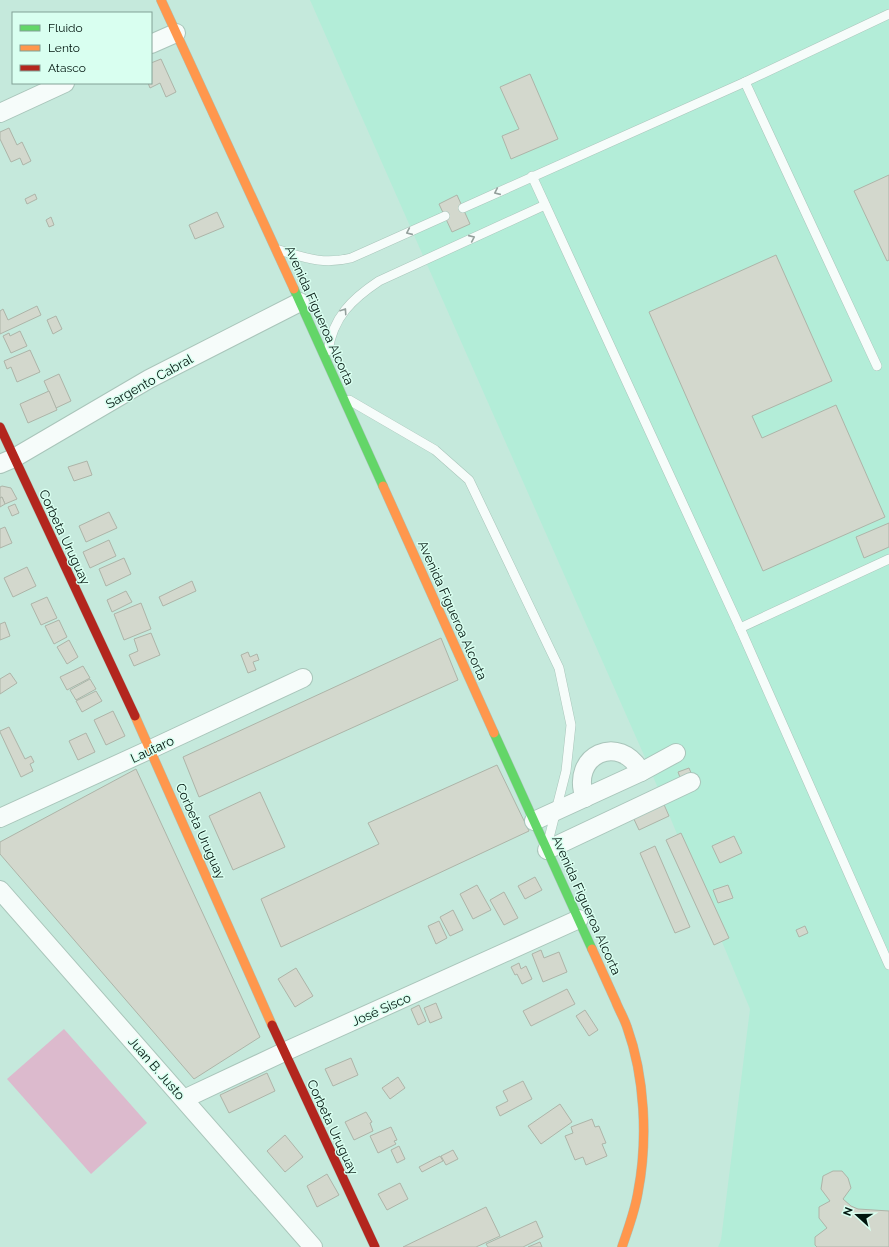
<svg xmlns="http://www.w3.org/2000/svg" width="889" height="1247" font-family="Raleway,sans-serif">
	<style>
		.built { fill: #b3edd8 }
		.green { fill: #dcbacd }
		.building { fill: #d3d8cd; stroke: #adb4a8 }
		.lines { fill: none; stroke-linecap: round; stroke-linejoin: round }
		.lane-casing { stroke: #a9c5ba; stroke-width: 10 }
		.street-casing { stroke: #a9c5ba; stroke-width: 20 }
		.fast-casing { stroke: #a9c5ba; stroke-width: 10 }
		.slow-casing { stroke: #a9c5ba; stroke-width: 10 }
		.jam-casing { stroke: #a9c5ba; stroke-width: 10 }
		.lane { stroke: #f6fcfa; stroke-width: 9 }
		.street { stroke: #f6fcfa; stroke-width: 18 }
		.fast { stroke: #63d668; stroke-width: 9 }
		.slow { stroke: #ff974d; stroke-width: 9 }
		.jam { stroke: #b3261e; stroke-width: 9 }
		.oneway { stroke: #94a09c }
		.labels { text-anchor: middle; stroke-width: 3; stroke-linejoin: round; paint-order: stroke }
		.street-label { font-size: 13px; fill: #00150e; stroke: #d9fff0 }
	</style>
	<rect width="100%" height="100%" fill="#c5e9dc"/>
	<path class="built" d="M 310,0 L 889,0 L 889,1247 L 718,1247 L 721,1240 L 750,1009 L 647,762 Z"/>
	<path class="green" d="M 64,1029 L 147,1123 L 91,1174 L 7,1079 Z"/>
	<g class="building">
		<path d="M 161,59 L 176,92 L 166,97 L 160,83 L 150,88 L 148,83 L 151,83 L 151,63 Z"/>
		<path d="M 530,74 L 558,139 L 511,159 L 502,136 L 519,129 L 500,87 Z"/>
		<path d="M 9,128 L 17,145 L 22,142 L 31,161 L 23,165 L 20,158 L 11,162 L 0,139 L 0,132 Z"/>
		<path d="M 889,175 L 889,260 L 887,261 L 854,191 Z"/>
		<path d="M 35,194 L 37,199 L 27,204 L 25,199 Z"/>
		<path d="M 457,195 L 470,224 L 452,232 L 439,204 Z"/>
		<path d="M 217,212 L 224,227 L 195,239 L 189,225 Z"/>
		<path d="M 51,217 L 54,225 L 49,227 L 46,220 Z"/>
		<path d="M 776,255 L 832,381 L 752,416 L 762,438 L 836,405 L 885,517 L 763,571 L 649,312 Z"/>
		<path d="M 37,306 L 41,315 L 0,334 L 0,311 L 3,309 L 8,320 Z"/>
		<path d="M 56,316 L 62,329 L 53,334 L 47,320 Z"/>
		<path d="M 20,331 L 27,346 L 11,353 L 3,336 L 9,333 L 10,336 Z"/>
		<path d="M 30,350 L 40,372 L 17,382 L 11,367 L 7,369 L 4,361 Z"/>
		<path d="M 59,374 L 71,401 L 56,408 L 44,381 Z"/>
		<path d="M 49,391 L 57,410 L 28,423 L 20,404 Z"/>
		<path d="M 87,461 L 92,475 L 74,481 L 68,467 Z"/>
		<path d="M 2,486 L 11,488 L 17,499 L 5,504 L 2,497 L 0,498 L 0,487 Z"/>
		<path d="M 2,497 L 5,504 L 0,507 L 0,498 Z"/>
		<path d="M 15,504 L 19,513 L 12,516 L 8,507 Z"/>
		<path d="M 109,512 L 117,528 L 86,542 L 79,526 Z"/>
		<path d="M 889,523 L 889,547 L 864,558 L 856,537 Z"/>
		<path d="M 5,527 L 12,543 L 0,548 L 0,529 Z"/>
		<path d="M 109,540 L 116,556 L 90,568 L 83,552 Z"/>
		<path d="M 124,558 L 131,574 L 106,586 L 99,569 Z"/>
		<path d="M 27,567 L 36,586 L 13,597 L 4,578 Z"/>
		<path d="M 192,581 L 196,591 L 163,606 L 159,597 Z"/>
		<path d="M 126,591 L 132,602 L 112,612 L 107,600 Z"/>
		<path d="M 47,597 L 57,618 L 41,625 L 31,604 Z"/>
		<path d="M 141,603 L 151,629 L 124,640 L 114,614 Z"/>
		<path d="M 59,620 L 67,637 L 54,644 L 45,626 Z"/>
		<path d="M 5,622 L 10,636 L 0,640 L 0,624 Z"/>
		<path d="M 151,633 L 160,655 L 134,666 L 129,655 L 138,651 L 134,639 Z"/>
		<path d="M 441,638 L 458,680 L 199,797 L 183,757 Z"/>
		<path d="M 69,640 L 78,657 L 67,664 L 57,647 Z"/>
		<path d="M 248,652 L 250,657 L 257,654 L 259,660 L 253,662 L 256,670 L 248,673 L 241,655 Z"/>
		<path d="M 83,666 L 90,678 L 67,690 L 60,677 Z"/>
		<path d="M 10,673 L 17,683 L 0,694 L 0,679 Z"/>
		<path d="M 90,679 L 96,689 L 76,700 L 70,690 Z"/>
		<path d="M 96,691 L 102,701 L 82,712 L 76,701 Z"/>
		<path d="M 113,711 L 125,736 L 106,745 L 94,720 Z"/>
		<path d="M 9,727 L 25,759 L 31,756 L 34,762 L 30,764 L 33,771 L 21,777 L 0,732 L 0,731 Z"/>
		<path d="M 86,733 L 95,752 L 78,760 L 69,741 Z"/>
		<path d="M 497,765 L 529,831 L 281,947 L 261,899 L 379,844 L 368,823 Z"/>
		<path d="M 689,768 L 692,775 L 681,780 L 678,772 Z"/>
		<path d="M 136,769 L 260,1037 L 194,1079 L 0,854 L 0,842 Z"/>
		<path d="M 260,792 L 285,847 L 233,870 L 209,816 Z"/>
		<path d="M 662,800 L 669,816 L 639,830 L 632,815 Z"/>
		<path d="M 681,833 L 729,938 L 714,945 L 666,840 Z"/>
		<path d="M 734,836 L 742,853 L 720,863 L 712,846 Z"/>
		<path d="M 655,846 L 690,927 L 675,933 L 640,853 Z"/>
		<path d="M 535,877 L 542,890 L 525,899 L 518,886 Z"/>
		<path d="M 477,885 L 491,910 L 473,919 L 460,894 Z"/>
		<path d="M 728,885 L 733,898 L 718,903 L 713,890 Z"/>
		<path d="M 504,892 L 518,918 L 504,925 L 490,900 Z"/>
		<path d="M 453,910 L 463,930 L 450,936 L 440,917 Z"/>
		<path d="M 439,921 L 447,938 L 436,944 L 428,926 Z"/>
		<path d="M 805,926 L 808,933 L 799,937 L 796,930 Z"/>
		<path d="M 541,950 L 544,958 L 559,952 L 567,972 L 543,982 L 532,954 Z"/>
		<path d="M 519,963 L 521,969 L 526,966 L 532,979 L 522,984 L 517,974 L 515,975 L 511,967 Z"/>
		<path d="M 296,968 L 313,996 L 295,1007 L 278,979 Z"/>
		<path d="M 567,989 L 575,1004 L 531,1026 L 523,1011 Z"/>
		<path d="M 436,1003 L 442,1018 L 430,1023 L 424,1008 Z"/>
		<path d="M 419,1005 L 426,1021 L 418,1025 L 411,1009 Z"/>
		<path d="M 585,1010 L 598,1030 L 589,1036 L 576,1016 Z"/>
		<path d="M 351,1058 L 358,1075 L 333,1086 L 325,1069 Z"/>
		<path d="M 267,1073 L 275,1091 L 229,1113 L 220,1095 Z"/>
		<path d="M 398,1077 L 405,1088 L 390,1099 L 382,1088 Z"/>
		<path d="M 523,1081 L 532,1099 L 500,1116 L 496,1107 L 508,1101 L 503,1091 Z"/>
		<path d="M 560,1104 L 572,1122 L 541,1144 L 528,1126 Z"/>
		<path d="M 366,1112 L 372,1122 L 370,1123 L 373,1131 L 354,1140 L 345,1122 Z"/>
		<path d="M 592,1119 L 595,1127 L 599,1126 L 606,1143 L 602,1144 L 607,1156 L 586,1165 L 583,1157 L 575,1160 L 565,1136 L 573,1133 L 571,1127 Z"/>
		<path d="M 391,1127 L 397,1140 L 394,1141 L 396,1144 L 378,1153 L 370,1136 Z"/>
		<path d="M 285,1135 L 303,1157 L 285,1172 L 267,1151 Z"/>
		<path d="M 399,1146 L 405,1159 L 397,1163 L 391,1150 Z"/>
		<path d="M 453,1150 L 458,1159 L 446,1165 L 441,1156 Z"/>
		<path d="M 440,1156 L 443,1161 L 422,1172 L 419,1167 Z"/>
		<path d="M 833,1171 L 842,1171 L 848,1178 L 851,1188 L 843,1199 L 851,1206 L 858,1209 L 889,1211 L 889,1247 L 817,1247 L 815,1245 L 815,1237 L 827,1228 L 819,1218 L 819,1207 L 830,1201 L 821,1189 L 823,1176 Z"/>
		<path d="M 327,1174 L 339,1195 L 317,1207 L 307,1186 Z"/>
		<path d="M 400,1183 L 408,1199 L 387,1210 L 378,1194 Z"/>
		<path d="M 486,1207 L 500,1236 L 476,1247 L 403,1247 Z"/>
		<path d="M 536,1221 L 543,1237 L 523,1247 L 488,1247 L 486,1244 Z"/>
		<path d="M 540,1242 L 542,1247 L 528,1247 Z"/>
	</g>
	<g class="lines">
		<g class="lane-casing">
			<g id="lane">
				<path d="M 745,82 L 877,366"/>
				<path d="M 532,176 L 740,628 L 889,965"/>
				<path d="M 463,208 L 745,82 L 889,14"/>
				<path d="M 279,250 C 306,258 323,265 351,258 L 445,216"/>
				<path d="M 328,351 C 333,317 352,299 379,281 L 545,205"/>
				<path d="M 349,400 L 435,450 L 469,480 L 559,668 L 571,725 L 566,771 L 548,842"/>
				<path d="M 740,628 L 889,559"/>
			</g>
		</g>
		<g class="street-casing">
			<g id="street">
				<path d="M 151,44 L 176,33"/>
				<path d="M 0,113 L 65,83"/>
				<path d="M 0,464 L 14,458 L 149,379 L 300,302"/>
				<path d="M 585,798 C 569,755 620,732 641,772"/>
				<path d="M 0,818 L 151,749 L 303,678"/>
				<path d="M 534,821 L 641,772 L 676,753"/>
				<path d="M 547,850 L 691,782"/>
				<path d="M 0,890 L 313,1247"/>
				<path d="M 184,1099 L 284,1052 L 579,919"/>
			</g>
		</g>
		<g class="fast-casing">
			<g id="fast">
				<path d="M 294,289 L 383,486"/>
				<path d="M 494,733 L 592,949"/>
			</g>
		</g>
		<g class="slow-casing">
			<g id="slow">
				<path d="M 161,0 L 294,289"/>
				<path d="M 383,486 L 494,733"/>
				<path d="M 135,716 L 272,1025"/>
				<path d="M 592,949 C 600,967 608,984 616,1002 C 619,1010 624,1018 627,1027 C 645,1077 648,1140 638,1192 C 635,1211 628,1229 622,1247"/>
			</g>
		</g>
		<g class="jam-casing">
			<g id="jam">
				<path d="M 0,427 L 135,716"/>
				<path d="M 272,1025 L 375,1247"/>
			</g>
		</g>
		<use href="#lane" class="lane"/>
		<use href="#street" class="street"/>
		<use href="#fast" class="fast"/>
		<use href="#slow" class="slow"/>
		<use href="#jam" class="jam"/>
	</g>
	<defs><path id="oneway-chevron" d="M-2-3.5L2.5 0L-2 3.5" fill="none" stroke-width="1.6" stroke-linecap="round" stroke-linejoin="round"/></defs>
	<g class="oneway">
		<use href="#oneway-chevron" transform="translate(497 192) rotate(156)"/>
		<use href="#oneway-chevron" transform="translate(409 232) rotate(156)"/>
		<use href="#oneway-chevron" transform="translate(472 238) rotate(-24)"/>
		<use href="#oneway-chevron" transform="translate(344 311) rotate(-56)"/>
	</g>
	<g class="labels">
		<g class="street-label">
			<text transform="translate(320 315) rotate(66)" y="5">Avenida Figueroa Alcorta</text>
			<text transform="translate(149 381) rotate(-29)" y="5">Sargento Cabral</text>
			<text transform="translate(65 537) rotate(65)" y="5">Corbeta Uruguay</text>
			<text transform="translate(453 610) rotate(66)" y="5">Avenida Figueroa Alcorta</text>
			<text transform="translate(152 749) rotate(-25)" y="5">Lautaro</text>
			<text transform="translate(201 831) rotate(66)" y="5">Corbeta Uruguay</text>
			<text transform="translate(587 905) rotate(66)" y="5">Avenida Figueroa Alcorta</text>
			<text transform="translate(381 1009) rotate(-24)" y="5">José Sisco</text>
			<text transform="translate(157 1068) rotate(49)" y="5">Juan B. Justo</text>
			<text transform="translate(333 1127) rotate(65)" y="5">Corbeta Uruguay</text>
		</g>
	</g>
	<rect x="12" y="12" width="140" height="72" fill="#d9fff0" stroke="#82a196"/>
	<rect x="20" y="25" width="20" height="6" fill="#63d668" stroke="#82a196"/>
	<text x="48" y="32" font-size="12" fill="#00150e">Fluido</text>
	<rect x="20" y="45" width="20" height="6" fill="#ff974d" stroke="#82a196"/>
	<text x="48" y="52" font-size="12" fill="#00150e">Lento</text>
	<rect x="20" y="65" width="20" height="6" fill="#b3261e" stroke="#82a196"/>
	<text x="48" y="72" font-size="12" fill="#00150e">Atasco</text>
	<g transform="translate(857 1215) rotate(291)" stroke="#d9fff0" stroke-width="3" paint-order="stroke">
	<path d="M0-3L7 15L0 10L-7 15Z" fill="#00150e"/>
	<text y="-6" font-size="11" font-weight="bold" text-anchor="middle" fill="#00150e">N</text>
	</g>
</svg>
